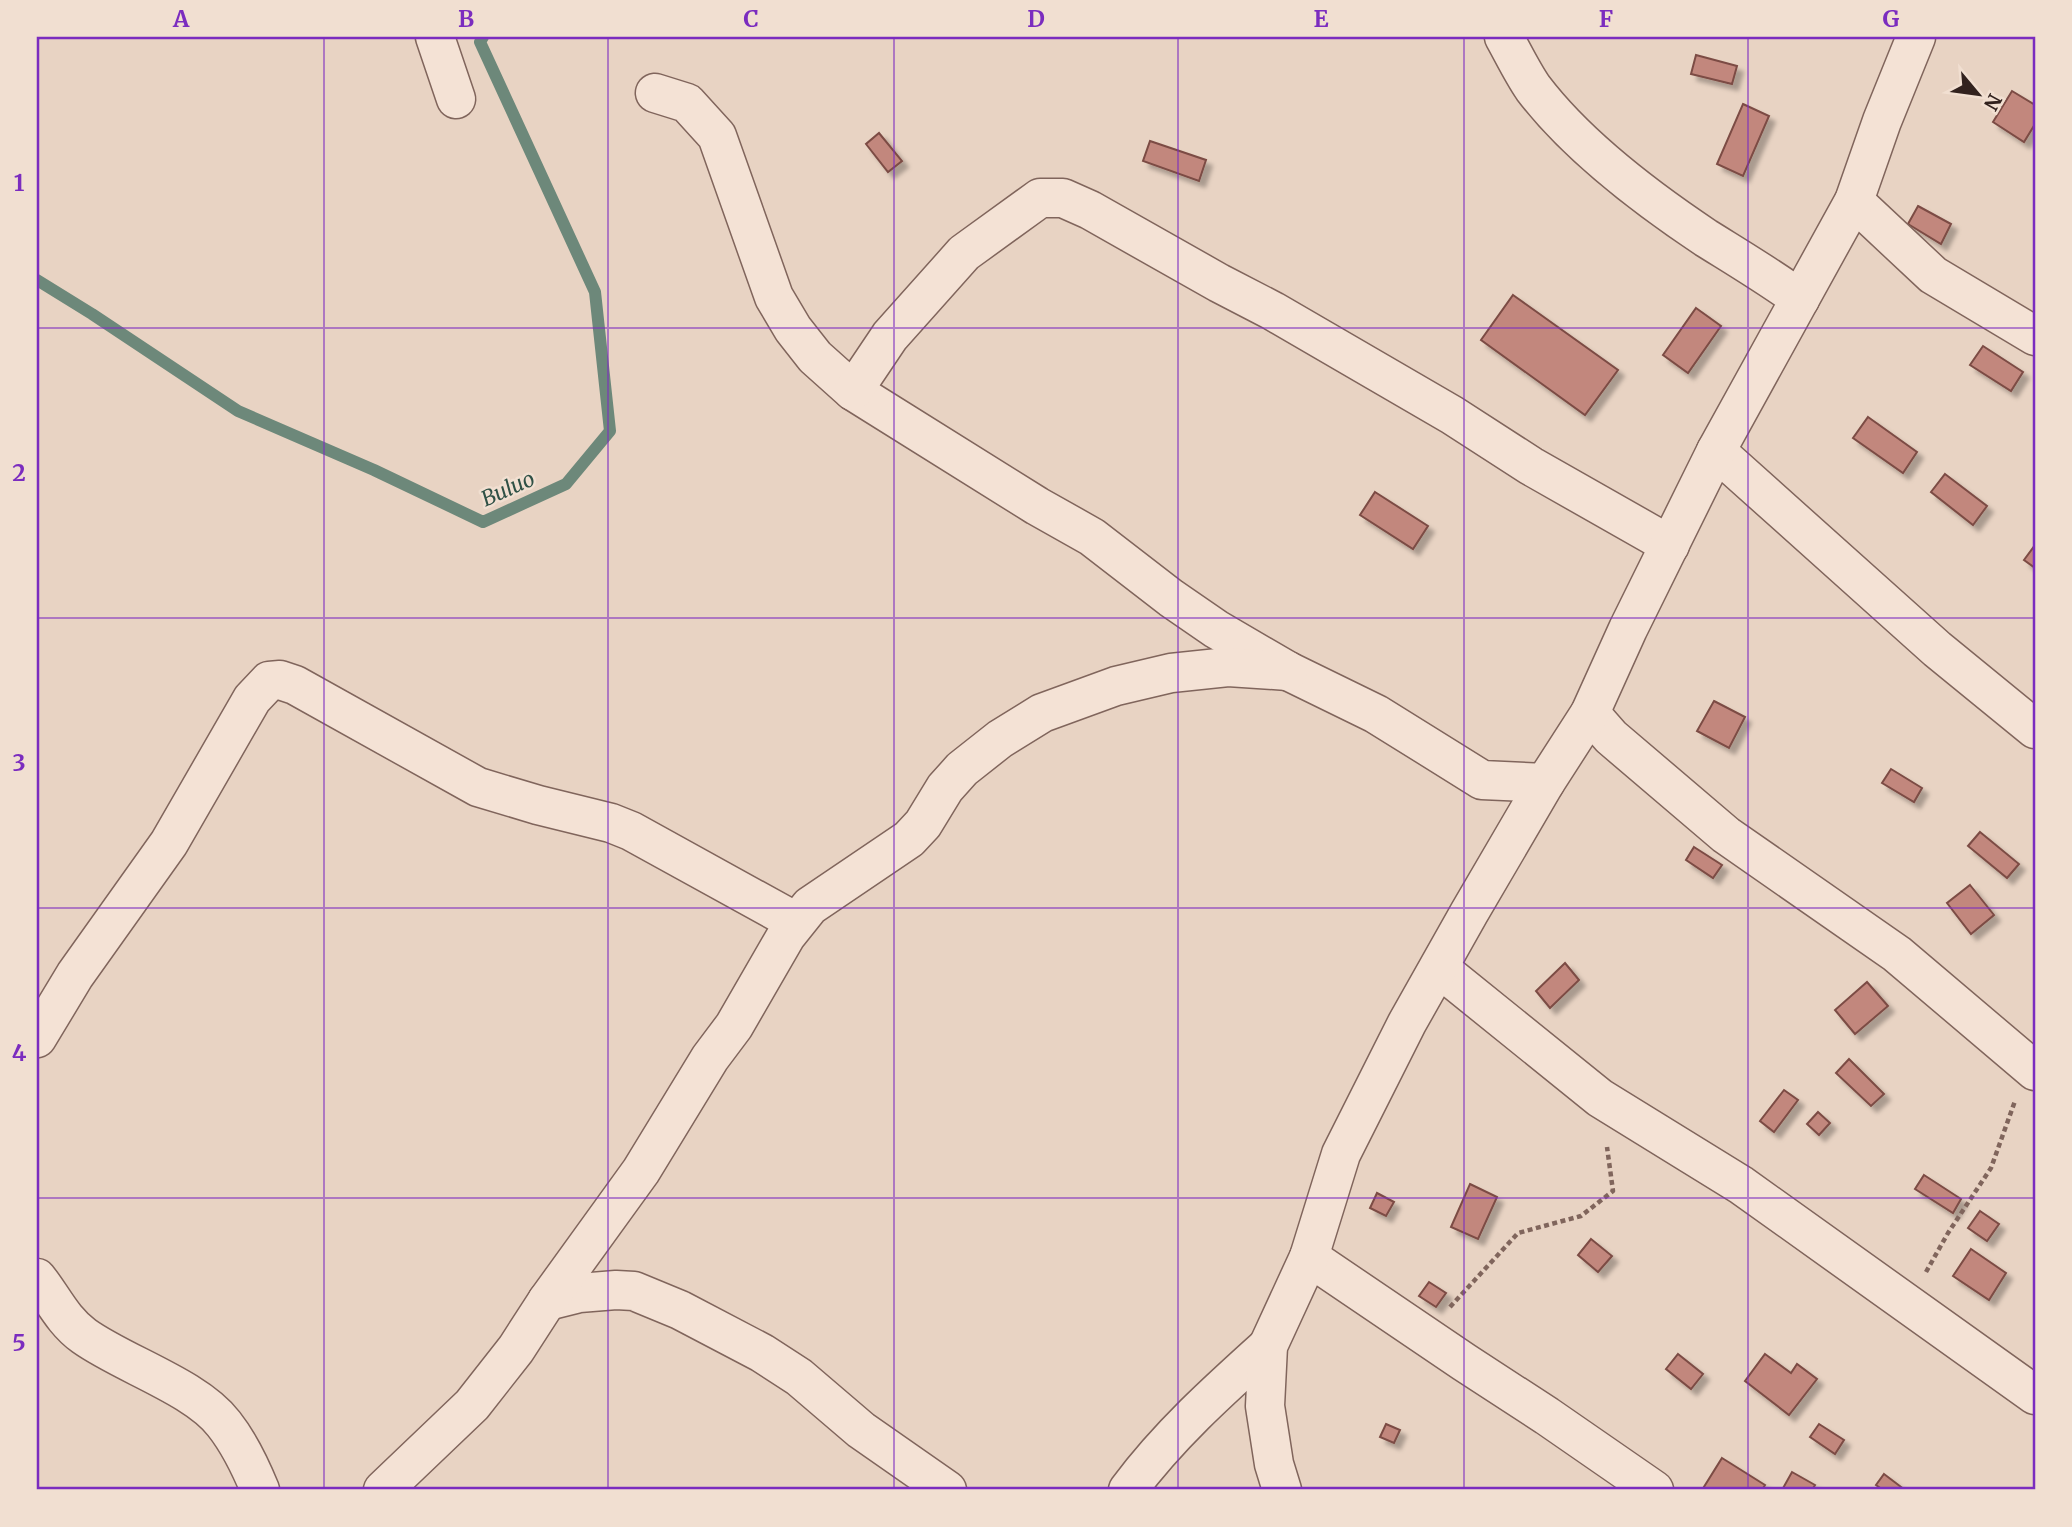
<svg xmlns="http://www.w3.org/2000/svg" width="2072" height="1527" font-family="Merriweather,serif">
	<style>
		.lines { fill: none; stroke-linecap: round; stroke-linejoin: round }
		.stream { stroke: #6d887a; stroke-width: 12 }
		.building { fill: #c2877d; stroke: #7c4c44; stroke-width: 2; filter: url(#shadow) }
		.minor-casing { stroke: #80655c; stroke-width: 41 }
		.path { stroke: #80655c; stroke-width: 4.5; stroke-dasharray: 5 3.5; stroke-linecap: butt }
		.minor { stroke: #f4e2d5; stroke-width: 38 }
		.grid { fill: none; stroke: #7b2cbf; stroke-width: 2; stroke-opacity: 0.55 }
		.labels { text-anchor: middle; stroke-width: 5; stroke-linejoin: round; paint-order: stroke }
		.water-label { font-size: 21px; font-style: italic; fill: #2f5045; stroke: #f1dfd1 }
		.neatline { fill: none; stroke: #7b2cbf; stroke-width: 2.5 }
		.grid-label { font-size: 23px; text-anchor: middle; font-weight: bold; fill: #7b2cbf }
	</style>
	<defs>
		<filter id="shadow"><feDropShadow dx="6" dy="6" stdDeviation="2" flood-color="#0004"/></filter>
	</defs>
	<rect width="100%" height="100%" fill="#e8d3c3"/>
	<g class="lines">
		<path class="stream" d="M 37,280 L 92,314 L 238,411 L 374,470 L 483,522 L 566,484 L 610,431 L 595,292 L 480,42 L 483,37"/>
	</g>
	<g class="building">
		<path d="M 1696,55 L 1737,66 L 1732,84 L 1691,74 Z"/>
		<path d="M 2012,91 L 2035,105 L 2035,124 L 2024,142 L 1993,122 Z"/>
		<path d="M 1743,104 L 1769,116 L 1743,176 L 1717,164 Z"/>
		<path d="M 879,133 L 902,161 L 888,172 L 866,144 Z"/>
		<path d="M 1150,141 L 1206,160 L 1199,181 L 1143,161 Z"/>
		<path d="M 1918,206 L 1951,224 L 1941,244 L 1908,224 Z"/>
		<path d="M 1513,295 L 1618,370 L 1585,415 L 1481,340 Z"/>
		<path d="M 1696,308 L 1721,326 L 1688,373 L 1663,355 Z"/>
		<path d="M 1983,346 L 2023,372 L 2011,391 L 1970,365 Z"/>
		<path d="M 1868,417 L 1917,452 L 1903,473 L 1853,438 Z"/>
		<path d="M 1945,474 L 1987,506 L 1973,525 L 1931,492 Z"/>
		<path d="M 1375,492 L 1428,526 L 1413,549 L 1360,515 Z"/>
		<path d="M 2035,545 L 2035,568 L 2024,560 Z"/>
		<path d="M 1714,701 L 1745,717 L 1729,748 L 1697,731 Z"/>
		<path d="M 1891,769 L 1922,788 L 1914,802 L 1882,783 Z"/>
		<path d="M 1980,832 L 2019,864 L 2007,878 L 1968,846 Z"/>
		<path d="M 1694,847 L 1722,865 L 1713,878 L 1686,860 Z"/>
		<path d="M 1970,885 L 1994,915 L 1971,934 L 1947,903 Z"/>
		<path d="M 1565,963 L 1579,980 L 1550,1008 L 1536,991 Z"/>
		<path d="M 1867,982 L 1888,1006 L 1855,1034 L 1835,1010 Z"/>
		<path d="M 1849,1059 L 1884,1094 L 1871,1106 L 1836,1073 Z"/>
		<path d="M 1784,1090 L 1798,1100 L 1774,1132 L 1760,1121 Z"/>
		<path d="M 1818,1112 L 1830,1123 L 1819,1135 L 1807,1124 Z"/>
		<path d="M 1924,1175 L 1961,1199 L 1953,1213 L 1915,1189 Z"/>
		<path d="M 1470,1184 L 1497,1197 L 1478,1239 L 1451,1227 Z"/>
		<path d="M 1377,1193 L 1394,1202 L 1386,1216 L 1370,1208 Z"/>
		<path d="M 1980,1211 L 1999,1224 L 1987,1241 L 1968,1228 Z"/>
		<path d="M 1591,1239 L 1612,1256 L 1598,1272 L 1578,1255 Z"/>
		<path d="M 1971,1249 L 2006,1273 L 1989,1300 L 1953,1276 Z"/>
		<path d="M 1429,1282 L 1446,1293 L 1436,1307 L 1419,1296 Z"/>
		<path d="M 1678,1354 L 1703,1374 L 1691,1389 L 1666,1369 Z"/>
		<path d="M 1765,1354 L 1791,1373 L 1797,1364 L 1817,1379 L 1789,1415 L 1745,1381 Z"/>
		<path d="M 1386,1424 L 1400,1430 L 1394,1443 L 1380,1437 Z"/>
		<path d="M 1819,1424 L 1844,1440 L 1835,1454 L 1810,1437 Z"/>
		<path d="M 1722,1458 L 1765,1485 L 1762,1490 L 1702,1490 Z"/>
		<path d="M 1792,1472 L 1815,1485 L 1812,1490 L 1782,1490 Z"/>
		<path d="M 1884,1474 L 1905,1490 L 1883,1490 L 1876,1485 Z"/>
	</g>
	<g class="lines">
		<g class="minor-casing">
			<g id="minor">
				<path d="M 435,37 L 456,99"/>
				<path d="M 1504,37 C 1513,53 1522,72 1533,88 C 1577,146 1646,198 1706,238 C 1738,258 1770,277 1800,299"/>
				<path d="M 655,93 L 687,103 L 717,136 L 774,297 L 793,329 L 815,357 L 853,391 L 1037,506 L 1092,537 L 1171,598 L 1216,629 L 1288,671 L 1376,714 L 1482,780 L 1545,783"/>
				<path d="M 1854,201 L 1933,275 L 2035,336"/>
				<path d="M 853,391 L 890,336 L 964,253 L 1040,198 L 1063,198 L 1090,210 L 1219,283 L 1273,311 L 1452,415 L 1531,466 L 1670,545"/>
				<path d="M 1716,451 L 1937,649 L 2035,729"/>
				<path d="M 1590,713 L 1611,737 L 1726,835 L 1897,954 L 2035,1071"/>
				<path d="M 1439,968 L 1600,1098 L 1741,1185 L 2035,1395"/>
				<path d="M 37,1038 L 75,975 L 169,843 L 252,699 L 269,681 L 280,680 L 295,685 L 478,787 L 538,805 L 611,823 L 631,831 L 796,922"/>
				<path d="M 1309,1257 L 1464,1362 L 1547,1416 L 1654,1490"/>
				<path d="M 37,1278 C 53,1298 62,1320 84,1336 C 123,1364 196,1387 224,1424 C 239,1443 251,1468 260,1490"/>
				<path d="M 547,1301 L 579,1293 L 616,1290 L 634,1291 L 680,1310 L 762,1353 L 799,1377 L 861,1430 L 947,1490"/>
				<path d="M 383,1490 L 472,1405 L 516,1349 L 547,1301 L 641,1171 L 710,1058 L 734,1026 L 786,936 L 810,906 L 909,839 L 923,824 L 945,788 L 962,769 L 1000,739 L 1042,713 L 1116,686 L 1171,673 L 1228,667 L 1288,671"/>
				<path d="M 1128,1490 C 1168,1436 1218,1391 1268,1346"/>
				<path d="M 1282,1490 L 1274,1464 L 1265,1406 L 1268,1346 L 1309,1257 L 1341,1154 L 1407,1023 L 1469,913 L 1545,783 L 1590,713 L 1628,629 L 1716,451 L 1854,201 L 1882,121 L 1916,37"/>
			</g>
		</g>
		<g class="path">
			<path d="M 1926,1272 L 1948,1233 L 1991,1168 L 2015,1101"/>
			<path d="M 1450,1307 L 1518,1233 L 1581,1216 L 1613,1191 L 1607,1147"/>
		</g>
		<use href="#minor" class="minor"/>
	</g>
	<path class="grid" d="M 324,37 L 324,1490M 608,37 L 608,1490M 894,37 L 894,1490M 1178,37 L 1178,1490M 1464,37 L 1464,1490M 1748,37 L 1748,1490M 37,328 L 2035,328M 37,618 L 2035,618M 37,908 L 2035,908M 37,1198 L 2035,1198"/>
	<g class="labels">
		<g class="water-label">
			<text transform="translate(508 489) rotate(-24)" y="7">Buluo</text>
		</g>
	</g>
	<rect width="2072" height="1527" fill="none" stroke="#f1dfd1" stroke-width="77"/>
	<g transform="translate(1978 94) rotate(119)" stroke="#f1dfd1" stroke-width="5" paint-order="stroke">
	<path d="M0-5L12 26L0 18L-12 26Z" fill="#32221e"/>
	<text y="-10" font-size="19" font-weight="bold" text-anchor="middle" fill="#32221e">N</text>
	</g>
	<rect x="38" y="38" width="1996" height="1450" class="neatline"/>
	<g class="grid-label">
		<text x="181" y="27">A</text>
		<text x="466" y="27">B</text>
		<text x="751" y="27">C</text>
		<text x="1036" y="27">D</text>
		<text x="1321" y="27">E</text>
		<text x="1606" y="27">F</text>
		<text x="1891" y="27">G</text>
		<text x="19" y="191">1</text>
		<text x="19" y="481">2</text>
		<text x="19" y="771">3</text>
		<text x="19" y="1061">4</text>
		<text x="19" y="1351">5</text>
	</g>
</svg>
